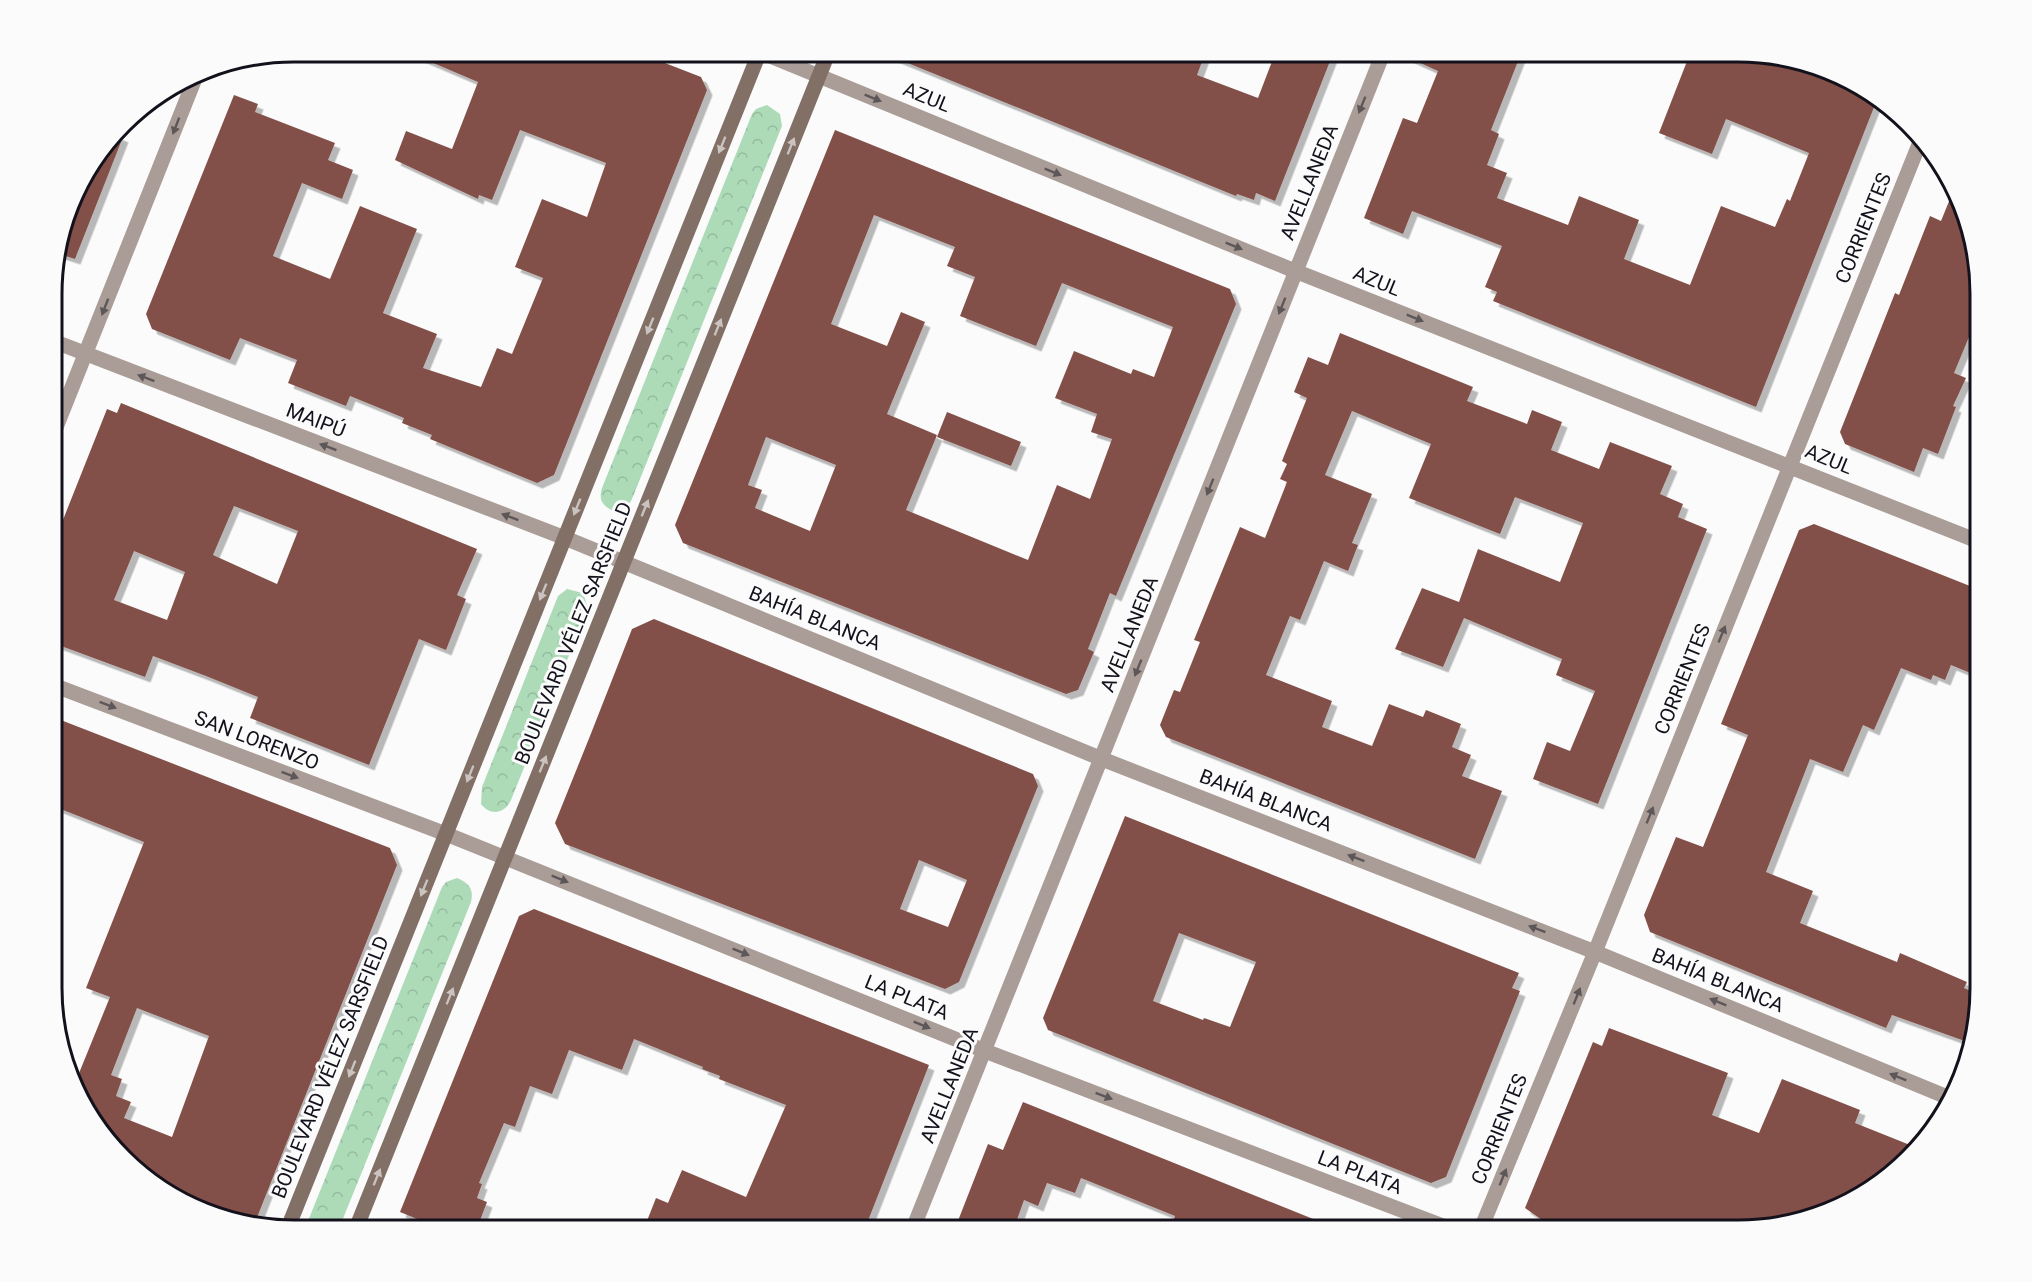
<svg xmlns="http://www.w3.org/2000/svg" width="2032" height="1282" font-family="Roboto,sans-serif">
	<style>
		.park { fill: url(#park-crowns) }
		.building { fill: #835049; fill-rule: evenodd; filter: url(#shadow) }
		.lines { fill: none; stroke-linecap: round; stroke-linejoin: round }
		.minor { stroke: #aa9c96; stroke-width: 15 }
		.secondary { stroke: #826f66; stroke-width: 15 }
		.oneway { fill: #5e5759 }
		.oneway2 { fill: #cbc3bf }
		.labels { text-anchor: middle; stroke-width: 6; stroke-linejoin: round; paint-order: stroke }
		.street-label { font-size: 20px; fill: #13121c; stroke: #fbfbfb }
		.rim { fill: none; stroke: #13121c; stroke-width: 3 }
	</style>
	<defs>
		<pattern id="park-crowns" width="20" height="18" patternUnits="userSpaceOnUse" patternTransform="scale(1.5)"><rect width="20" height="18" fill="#addbb8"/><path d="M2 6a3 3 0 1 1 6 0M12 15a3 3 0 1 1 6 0" fill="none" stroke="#94bb9e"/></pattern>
		<filter id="shadow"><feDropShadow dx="5.5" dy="5.5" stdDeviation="0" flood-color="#0004"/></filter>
	</defs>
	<rect width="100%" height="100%" fill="#fbfbfb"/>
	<g class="park">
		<path d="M 767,105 L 780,114 L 782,126 L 632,499 L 628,506 L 615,512 C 603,506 598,501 602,488 L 752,114 L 756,109 Z"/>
		<path d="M 567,589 L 583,593 L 588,608 L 511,800 C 505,813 491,817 481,804 L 482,787 L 558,596 Z"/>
		<path d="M 457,878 C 469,883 474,889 471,902 L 338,1231 L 304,1231 L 442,887 L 446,882 Z"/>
	</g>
	<g class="building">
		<path d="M 405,51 L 634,51 L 701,77 L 707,90 L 554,475 L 537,483 L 430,439 L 432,435 L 402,423 L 404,418 L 350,396 L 346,406 L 288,383 L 297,360 L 240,338 L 230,360 L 152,329 L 146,314 L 234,95 L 258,104 L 255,112 L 335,143 L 328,160 L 353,170 L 342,199 L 302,183 L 273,256 L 330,279 L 360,206 L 417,229 L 383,313 L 437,334 L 423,368 L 481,387 L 497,348 L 512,354 L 543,278 L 515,267 L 542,199 L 587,217 L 606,163 L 520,130 L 492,200 L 479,195 L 478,199 L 395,160 L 406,131 L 452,149 L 478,82 Z"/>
		<path d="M 878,51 L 1206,51 L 1197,75 L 1258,98 L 1276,51 L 1334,51 L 1275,201 L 1256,193 L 1254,200 L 1237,194 L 1236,196 Z"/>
		<path d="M 1394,51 L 1522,51 L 1491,130 L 1499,134 L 1487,165 L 1507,173 L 1497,198 L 1568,225 L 1579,196 L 1639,220 L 1624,259 L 1690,285 L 1721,206 L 1775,227 L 1787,199 L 1790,201 L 1809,153 L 1726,119 L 1712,154 L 1659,133 L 1691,51 L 1739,51 L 1802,59 L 1873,92 L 1878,97 L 1756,407 L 1493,301 L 1497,292 L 1485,287 L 1502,246 L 1412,211 L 1403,234 L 1364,218 L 1403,118 L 1417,123 L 1438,71 Z"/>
		<path d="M 835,130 L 1230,289 L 1236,304 L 1116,596 L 1110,593 L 1088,649 L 1094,652 L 1078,690 L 1066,694 L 683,543 L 675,525 ZM 874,215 L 955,247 L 947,266 L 975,277 L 960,316 L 1036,346 L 1062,283 L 1173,327 L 1154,377 L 1133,369 L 1131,374 L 1074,351 L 1055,398 L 1097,414 L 1091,432 L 1112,439 L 1090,499 L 1057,485 L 1028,560 L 906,510 L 937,435 L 887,414 L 925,322 L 901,312 L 887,346 L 831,324 ZM 766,437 L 836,465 L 810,531 L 755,508 L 762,490 L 748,485 Z"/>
		<path d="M 116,134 L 123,137 L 75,259 L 56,253 L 76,186 Z"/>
		<path d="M 1954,189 L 1980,278 L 1980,328 L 1974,325 L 1954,373 L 1966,378 L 1953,406 L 1956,407 L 1938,454 L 1923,448 L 1914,472 L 1845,444 L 1840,432 L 1895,293 L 1899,295 L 1930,216 L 1941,221 Z"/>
		<path d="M 1340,333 L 1473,387 L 1467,401 L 1527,424 L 1532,410 L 1562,422 L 1551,450 L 1599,469 L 1610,442 L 1672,466 L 1660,494 L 1683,504 L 1678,517 L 1707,529 L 1598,804 L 1533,779 L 1547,742 L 1570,751 L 1595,691 L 1556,675 L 1562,659 L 1464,618 L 1443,667 L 1395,649 L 1422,588 L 1459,602 L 1478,549 L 1560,582 L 1583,523 L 1515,497 L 1500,534 L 1409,498 L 1431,444 L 1352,411 L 1325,475 L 1372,494 L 1352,543 L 1358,545 L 1348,571 L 1324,561 L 1300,620 L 1290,616 L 1266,675 L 1332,701 L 1322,727 L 1372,746 L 1389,704 L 1423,717 L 1426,710 L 1461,724 L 1452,747 L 1471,755 L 1462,776 L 1502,791 L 1475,859 L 1166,737 L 1160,725 L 1174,690 L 1180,692 L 1200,642 L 1194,640 L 1240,527 L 1265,538 L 1287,482 L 1280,479 L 1287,464 L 1282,461 L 1307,398 L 1294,392 L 1308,357 L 1328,365 Z"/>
		<path d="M 121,403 L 477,549 L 457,595 L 466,599 L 446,650 L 419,639 L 369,765 L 250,718 L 258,697 L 206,676 L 153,656 L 145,677 L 53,643 L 53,545 L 107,409 L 117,413 ZM 234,506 L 298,531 L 277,584 L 213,555 ZM 134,551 L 185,572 L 167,620 L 114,600 Z"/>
		<path d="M 947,412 L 1021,442 L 1011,466 L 937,437 Z"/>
		<path d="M 1814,524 L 1980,590 L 1980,677 L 1951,665 L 1945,680 L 1933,675 L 1931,680 L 1901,668 L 1874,730 L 1863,725 L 1843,772 L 1810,759 L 1766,872 L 1813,891 L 1800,923 L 1897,962 L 1900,953 L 1967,982 L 1964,988 L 1980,995 L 1973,1044 L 1892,1015 L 1886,1028 L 1650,932 L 1644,915 L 1676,837 L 1703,847 L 1748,735 L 1721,724 L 1799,530 Z"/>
		<path d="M 654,619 L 1033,774 L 1038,786 L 959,982 L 945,989 L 565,844 L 555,823 L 590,736 L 632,629 ZM 919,860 L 967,880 L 948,927 L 900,909 Z"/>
		<path d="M 53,717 L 390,848 L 397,865 L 254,1225 L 216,1218 L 159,1190 L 84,1110 L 75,1083 L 110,997 L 86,988 L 144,842 L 53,806 ZM 137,1008 L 209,1036 L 172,1137 L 124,1118 L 131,1102 L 116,1096 L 122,1079 L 111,1075 Z"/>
		<path d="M 1125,816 L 1519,973 L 1512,988 L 1520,991 L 1446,1177 L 1431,1183 L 1048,1030 L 1043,1018 ZM 1179,933 L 1256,962 L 1230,1027 L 1204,1018 L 1203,1020 L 1153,1001 Z"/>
		<path d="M 534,909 L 929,1065 L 864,1231 L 643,1231 L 656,1198 L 668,1203 L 682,1170 L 746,1197 L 786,1105 L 719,1079 L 720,1076 L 702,1069 L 703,1067 L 634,1039 L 622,1070 L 569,1050 L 552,1094 L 530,1086 L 515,1127 L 504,1123 L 479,1183 L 482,1184 L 477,1198 L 487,1202 L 476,1231 L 424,1231 L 427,1223 L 400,1212 L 519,916 Z"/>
		<path d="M 1609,1028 L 1728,1073 L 1712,1115 L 1759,1133 L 1782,1079 L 1860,1110 L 1855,1123 L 1915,1147 L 1860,1199 L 1754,1230 L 1558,1231 L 1525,1208 L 1593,1042 L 1602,1046 Z"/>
		<path d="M 1023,1102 L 1338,1229 L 1338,1231 L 1170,1231 L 1175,1216 L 1081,1178 L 1075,1193 L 1047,1183 L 1038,1206 L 1024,1200 L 1013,1231 L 954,1231 L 988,1144 L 1003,1150 Z"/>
	</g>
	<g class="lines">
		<g class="minor">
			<path d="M 758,51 L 1295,271 L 1980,542"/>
			<path d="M 53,341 L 565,538 L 1102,759 L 1595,952 L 1952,1099"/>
			<path d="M 53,435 L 198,71"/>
			<path d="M 53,685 L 446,834 L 985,1051 L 1456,1231"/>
			<path d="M 912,1231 L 1384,51"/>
			<path d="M 1480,1231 L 1595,952 L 1920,142"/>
		</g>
		<g class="secondary">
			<path d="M 287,1230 L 760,51"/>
			<path d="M 355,1231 L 829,51"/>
		</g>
	</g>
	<defs><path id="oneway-solid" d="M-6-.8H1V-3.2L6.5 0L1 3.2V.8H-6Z" transform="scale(1.5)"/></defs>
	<g class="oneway">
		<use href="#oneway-solid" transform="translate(873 98) rotate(22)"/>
		<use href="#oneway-solid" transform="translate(1362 105) rotate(112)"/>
		<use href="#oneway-solid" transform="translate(176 126) rotate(111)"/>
		<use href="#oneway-solid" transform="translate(1053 172) rotate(22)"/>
		<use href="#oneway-solid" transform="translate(1234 246) rotate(22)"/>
		<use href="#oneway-solid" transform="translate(1282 306) rotate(112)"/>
		<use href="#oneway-solid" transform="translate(105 307) rotate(111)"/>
		<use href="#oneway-solid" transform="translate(1415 318) rotate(22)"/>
		<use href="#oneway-solid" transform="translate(146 378) rotate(-159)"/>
		<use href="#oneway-solid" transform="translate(328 447) rotate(-159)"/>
		<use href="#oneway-solid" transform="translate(1210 487) rotate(112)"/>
		<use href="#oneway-solid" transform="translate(510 517) rotate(-159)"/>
		<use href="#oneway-solid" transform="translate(1722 634) rotate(-68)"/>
		<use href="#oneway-solid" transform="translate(1138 668) rotate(112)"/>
		<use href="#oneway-solid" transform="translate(108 705) rotate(21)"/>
		<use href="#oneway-solid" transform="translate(290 775) rotate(21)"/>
		<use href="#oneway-solid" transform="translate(1650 815) rotate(-68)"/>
		<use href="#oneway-solid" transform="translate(1356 858) rotate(-159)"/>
		<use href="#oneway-solid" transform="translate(560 879) rotate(22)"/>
		<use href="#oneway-solid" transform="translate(1537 929) rotate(-159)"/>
		<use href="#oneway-solid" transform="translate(741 952) rotate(22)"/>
		<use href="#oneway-solid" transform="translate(1577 996) rotate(-68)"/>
		<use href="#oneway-solid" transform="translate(1718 1002) rotate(-158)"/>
		<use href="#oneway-solid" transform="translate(922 1025) rotate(22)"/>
		<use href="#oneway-solid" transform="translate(1898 1077) rotate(-158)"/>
		<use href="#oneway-solid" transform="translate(1104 1096) rotate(21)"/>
		<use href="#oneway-solid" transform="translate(1503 1177) rotate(-68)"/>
	</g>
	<g class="oneway2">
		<use href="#oneway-solid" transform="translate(722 145) rotate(112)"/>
		<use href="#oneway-solid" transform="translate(791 146) rotate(-68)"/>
		<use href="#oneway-solid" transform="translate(650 326) rotate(112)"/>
		<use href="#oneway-solid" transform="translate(718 327) rotate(-68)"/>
		<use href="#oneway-solid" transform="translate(577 507) rotate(112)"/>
		<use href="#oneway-solid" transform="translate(645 508) rotate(-68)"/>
		<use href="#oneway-solid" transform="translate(543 592) rotate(112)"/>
		<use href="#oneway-solid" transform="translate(543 764) rotate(-68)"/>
		<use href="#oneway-solid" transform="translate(470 774) rotate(112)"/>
		<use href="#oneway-solid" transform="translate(424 888) rotate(112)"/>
		<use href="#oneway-solid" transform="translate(450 996) rotate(-68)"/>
		<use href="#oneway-solid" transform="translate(352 1069) rotate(112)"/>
		<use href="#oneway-solid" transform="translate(377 1177) rotate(-68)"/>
	</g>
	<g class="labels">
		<g class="street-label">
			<text transform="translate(927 97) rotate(22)" y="7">AZUL</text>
			<text transform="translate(1309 182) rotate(-68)" y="7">AVELLANEDA</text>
			<text transform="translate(1863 228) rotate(-68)" y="7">CORRIENTES</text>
			<text transform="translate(1377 281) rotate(22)" y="7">AZUL</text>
			<text transform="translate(316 420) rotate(21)" y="7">MAIPÚ</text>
			<text transform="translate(1829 459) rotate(22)" y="7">AZUL</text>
			<text transform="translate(815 618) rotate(22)" y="7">BAHÍA BLANCA</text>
			<text transform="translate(573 633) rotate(-68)" y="7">BOULEVARD VÉLEZ SARSFIELD</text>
			<text transform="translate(1129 634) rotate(-68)" y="7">AVELLANEDA</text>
			<text transform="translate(1682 679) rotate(-68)" y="7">CORRIENTES</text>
			<text transform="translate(257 740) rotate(21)" y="7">SAN LORENZO</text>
			<text transform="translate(1266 800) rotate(21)" y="7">BAHÍA BLANCA</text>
			<text transform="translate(1718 980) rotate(22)" y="7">BAHÍA BLANCA</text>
			<text transform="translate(907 997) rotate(22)" y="7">LA PLATA</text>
			<text transform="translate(330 1067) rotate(-68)" y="7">BOULEVARD VÉLEZ SARSFIELD</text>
			<text transform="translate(949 1085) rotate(-68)" y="7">AVELLANEDA</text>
			<text transform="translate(1499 1129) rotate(-68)" y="7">CORRIENTES</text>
			<text transform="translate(1360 1172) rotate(21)" y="7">LA PLATA</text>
		</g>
	</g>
	<path d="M0 0H2032V1282H0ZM294 62H1738A232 232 0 0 1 1970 294V988A232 232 0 0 1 1738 1220H294A232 232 0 0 1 62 988V294A232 232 0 0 1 294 62Z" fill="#fbfbfb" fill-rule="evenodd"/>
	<path class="rim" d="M294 62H1738A232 232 0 0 1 1970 294V988A232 232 0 0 1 1738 1220H294A232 232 0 0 1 62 988V294A232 232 0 0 1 294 62Z"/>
</svg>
